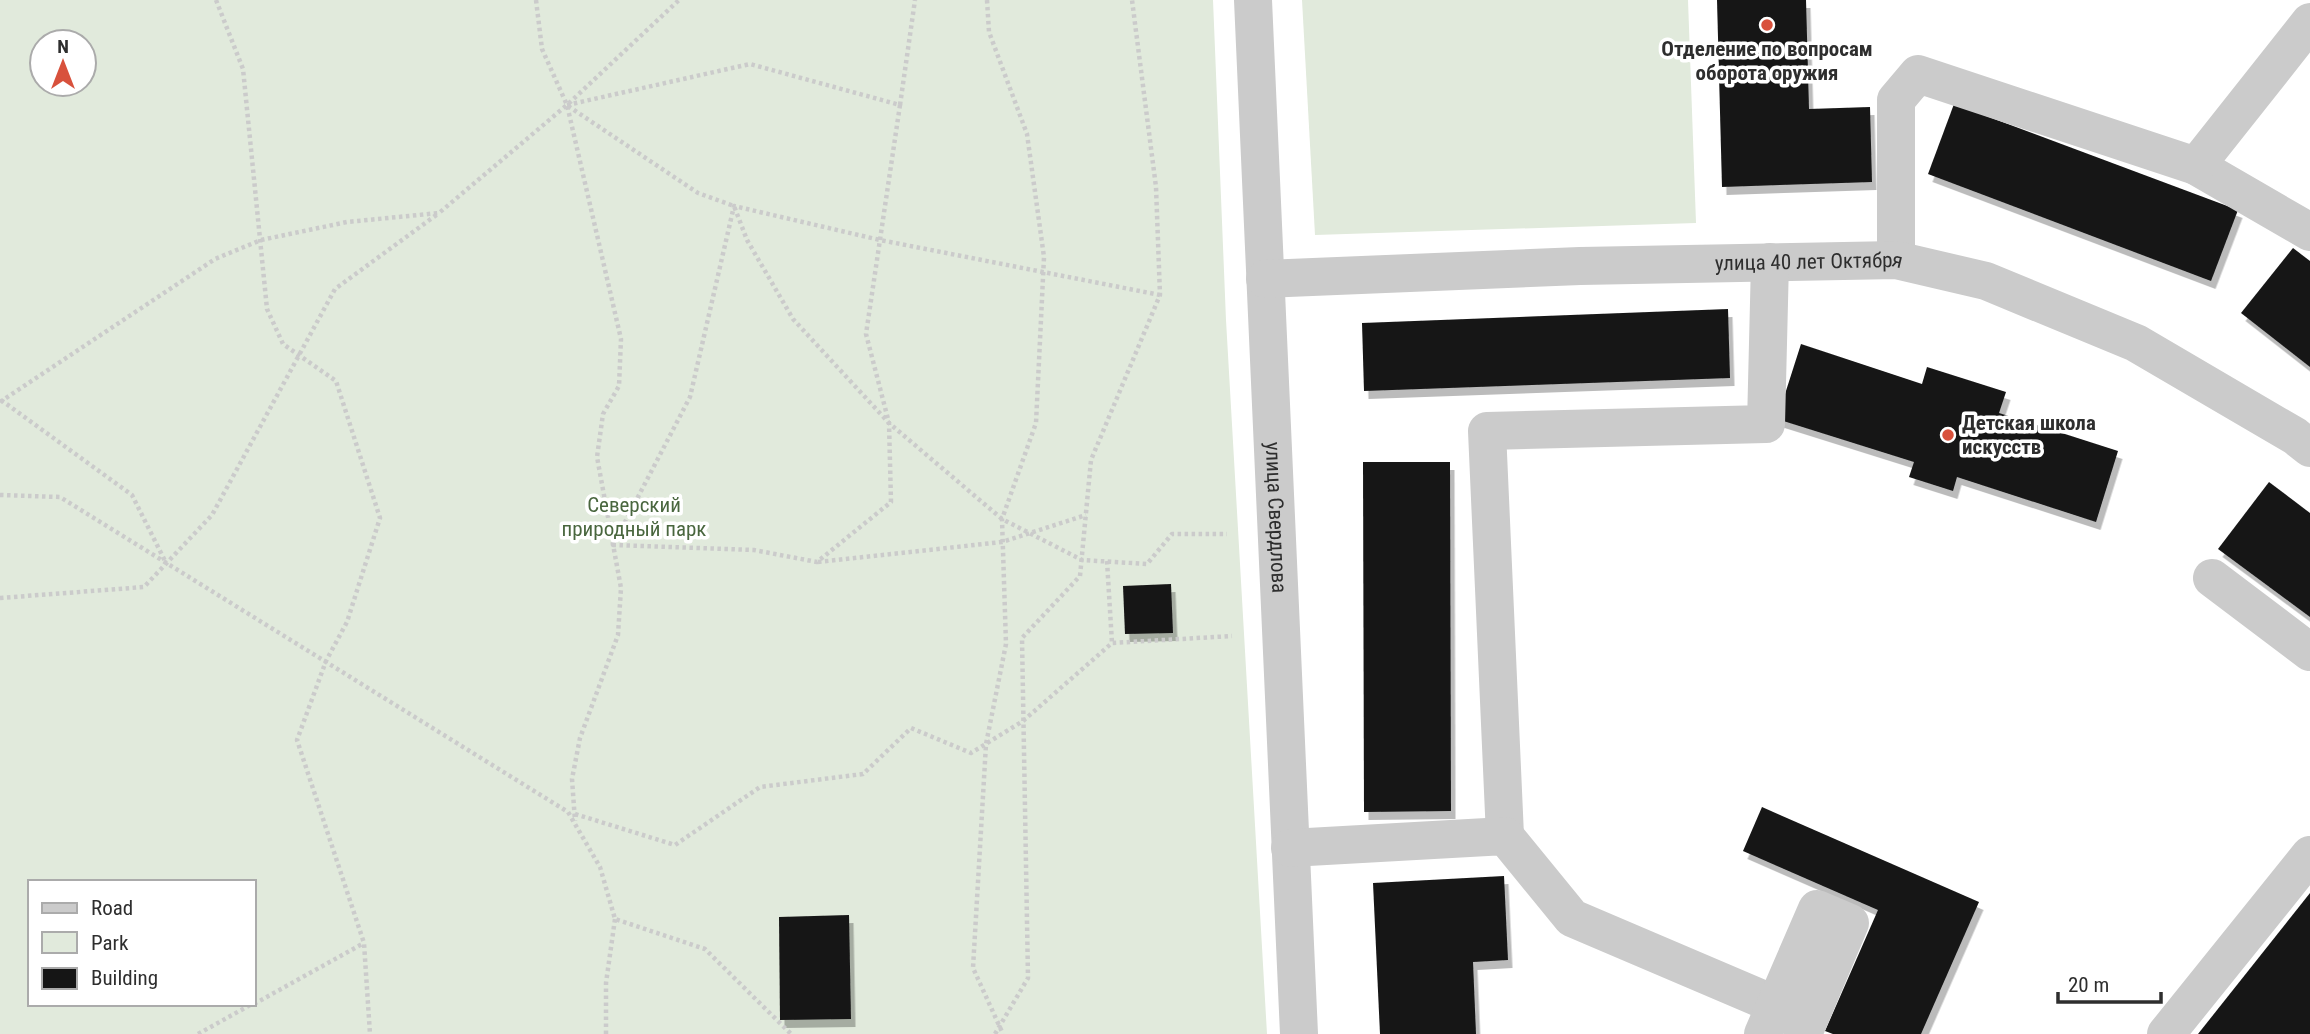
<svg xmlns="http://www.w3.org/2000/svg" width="2310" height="1034" font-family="'Roboto Condensed',sans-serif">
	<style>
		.green { fill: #e1eadc; fill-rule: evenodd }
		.building { fill: #151515; filter: url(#shadow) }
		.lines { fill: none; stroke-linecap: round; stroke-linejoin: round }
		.path { stroke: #cbcbcb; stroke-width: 4.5; stroke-dasharray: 3.5 3.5; stroke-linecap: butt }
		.minor { stroke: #cbcbcb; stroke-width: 38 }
		.poi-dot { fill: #d8513c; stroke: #fff; stroke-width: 2.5 }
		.labels { text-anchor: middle; stroke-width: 7; stroke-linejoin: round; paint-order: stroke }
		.poi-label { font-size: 21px; font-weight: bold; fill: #2e2e2e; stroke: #fff }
		.street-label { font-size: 21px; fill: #2e2e2e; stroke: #fff }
		.park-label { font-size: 21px; fill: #49663e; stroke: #fff }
	</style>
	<defs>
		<filter id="shadow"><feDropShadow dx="4.5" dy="8" stdDeviation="0" flood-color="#0004"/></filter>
	</defs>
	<rect width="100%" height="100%" fill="#fff"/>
	<g class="green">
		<path d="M 0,0 L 1213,0 L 1226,320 L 1267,1034 L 0,1034 ZM 42,42 L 84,42 L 84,84 L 42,84 ZM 30,882 L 254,882 L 254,1004 L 30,1004 Z"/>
		<path d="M 1302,0 L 1688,0 L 1696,223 L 1315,235 Z"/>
	</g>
	<g class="building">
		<path d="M 1717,0 L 1806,0 L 1809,109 L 1870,107 L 1872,182 L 1722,187 Z"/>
		<path d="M 1954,104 L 2238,210 L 2211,281 L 1928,174 Z"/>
		<path d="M 2293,248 L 2310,261 L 2310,367 L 2241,313 Z"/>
		<path d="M 1728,309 L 1730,378 L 1364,391 L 1362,323 Z"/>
		<path d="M 1801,344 L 1922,384 L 1927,367 L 2006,392 L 1999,413 L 2118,451 L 2096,522 L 1957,477 L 1953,491 L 1909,477 L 1914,462 L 1777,419 Z"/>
		<path d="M 1363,462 L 1450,462 L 1451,811 L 1364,812 Z"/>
		<path d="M 2269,482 L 2310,513 L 2310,617 L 2218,549 Z"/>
		<path d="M 1171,584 L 1173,633 L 1125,634 L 1123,586 Z"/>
		<path d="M 1762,807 L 1979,902 L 1921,1034 L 1833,1034 L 1825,1031 L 1878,910 L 1743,851 Z"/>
		<path d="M 1504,876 L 1508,960 L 1473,962 L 1476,1034 L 1380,1034 L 1373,883 Z"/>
		<path d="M 2310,893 L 2310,1034 L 2198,1034 Z"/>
		<path d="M 849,915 L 851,1019 L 780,1020 L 779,917 Z"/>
	</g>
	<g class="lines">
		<g class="path">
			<path d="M 216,0 L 243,69 L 267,309 L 283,344 L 336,381 L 380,518 L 347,622 L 326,661 L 297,740 L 364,943 L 370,1034"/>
			<path d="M 536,0 L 542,49 L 567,105 L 621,339 L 619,386 L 603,414 L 597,457 L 621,588 L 618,635 L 580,738 L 572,779 L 575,821"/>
			<path d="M 987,0 L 989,32 L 1027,134 L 1044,257 L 1036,423 L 1002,519 L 1006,644 L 986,744 L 973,968 L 1003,1034"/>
			<path d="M 567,105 L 750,64 L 900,105 L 866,334 L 889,423 L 891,502 L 817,562 L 754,550 L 613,545 L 690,397 L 734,206 L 880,240 L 1160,295"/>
			<path d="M 900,105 L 915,0"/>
			<path d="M 568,106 L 698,193 L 734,206 L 747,240 L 793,319 L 889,423 L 1002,519 L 1082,560 L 1147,564 L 1172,534 L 1227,534"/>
			<path d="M 1,400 L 132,495 L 165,561"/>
			<path d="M 0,402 L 215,259 L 261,240 L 347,222 L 439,213 L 567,105 L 679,0"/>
			<path d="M 0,495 L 60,497 L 568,812 L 600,867 L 615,919 L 705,949 L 791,1034"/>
			<path d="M 1107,561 L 1112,643"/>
			<path d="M 818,562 L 1002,542 L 1086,515"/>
			<path d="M 0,598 L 144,587 L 212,515 L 335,289 L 439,213"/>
			<path d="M 575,814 L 675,845 L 760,787 L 863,774 L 911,728 L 971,753 L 1023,721 L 1112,643 L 1232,636"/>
			<path d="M 254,1004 L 364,943"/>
			<path d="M 198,1034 L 252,1004"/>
			<path d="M 606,1034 L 606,983 L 615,919"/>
			<path d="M 995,1034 L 1028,978 L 1022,638 L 1080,576 L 1091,460 L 1160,295 L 1156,187 L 1132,0"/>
		</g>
		<g class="minor">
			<path id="s1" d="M 1253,0 L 1299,1034"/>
			<path d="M 2196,166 L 2310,232"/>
			<path d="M 1896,260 L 1896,100 L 1918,74 L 2196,166 L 2310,22"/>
			<path id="s2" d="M 1265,279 L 1580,266 L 1896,260 L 1986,281 L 2136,343 L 2295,436 L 2310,448"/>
			<path d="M 2212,578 L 2310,652"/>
			<path d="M 1505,836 L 1487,431 L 1766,424 L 1770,262"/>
			<path d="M 1290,848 L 1505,836 L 1572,918 L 1776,1005"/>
			<path d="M 1763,1034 L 1817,909 L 1850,923 L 1803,1034"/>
			<path d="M 2166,1034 L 2310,855"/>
		</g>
	</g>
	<g class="poi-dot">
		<circle cx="1767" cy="25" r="7"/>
		<circle cx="1948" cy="435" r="7"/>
	</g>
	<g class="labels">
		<g class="poi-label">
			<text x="1767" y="56">Отделение по вопросам<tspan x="1767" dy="24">оборота оружия</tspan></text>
			<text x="1962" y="430" text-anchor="start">Детская школа<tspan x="1962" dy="24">искусств</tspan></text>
		</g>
		<g class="street-label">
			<text dy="7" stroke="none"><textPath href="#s2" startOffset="544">улица 40 лет Октября</textPath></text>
			<text dy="7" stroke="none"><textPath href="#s1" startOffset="518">улица Свердлова</textPath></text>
		</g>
		<g class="park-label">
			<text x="634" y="512">Северский<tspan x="634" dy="24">природный парк</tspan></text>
		</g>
	</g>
	<rect x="28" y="880" width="228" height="126" fill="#ffffff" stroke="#ababab" stroke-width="2"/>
	<rect x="42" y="903" width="35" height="10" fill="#cbcbcb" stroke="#ababab" stroke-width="2"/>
	<text x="91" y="915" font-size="21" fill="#2e2e2e">Road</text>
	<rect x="42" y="932" width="35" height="21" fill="#e1eadc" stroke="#ababab" stroke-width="2"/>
	<text x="91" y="950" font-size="21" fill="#2e2e2e">Park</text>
	<rect x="42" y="968" width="35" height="21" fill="#151515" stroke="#ababab" stroke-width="2"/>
	<text x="91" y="985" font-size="21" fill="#2e2e2e">Building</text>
	<g transform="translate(63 63)"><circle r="33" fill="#ffffff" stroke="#ababab" stroke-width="2"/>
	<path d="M0-5L12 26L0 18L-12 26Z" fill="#d8513c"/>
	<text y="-10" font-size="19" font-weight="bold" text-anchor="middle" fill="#2e2e2e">N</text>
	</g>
	<path d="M2058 992v10h103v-10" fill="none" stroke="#2e2e2e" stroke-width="3.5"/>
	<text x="2068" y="992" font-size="21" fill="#2e2e2e" stroke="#ffffff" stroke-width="5" paint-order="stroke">20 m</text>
</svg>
